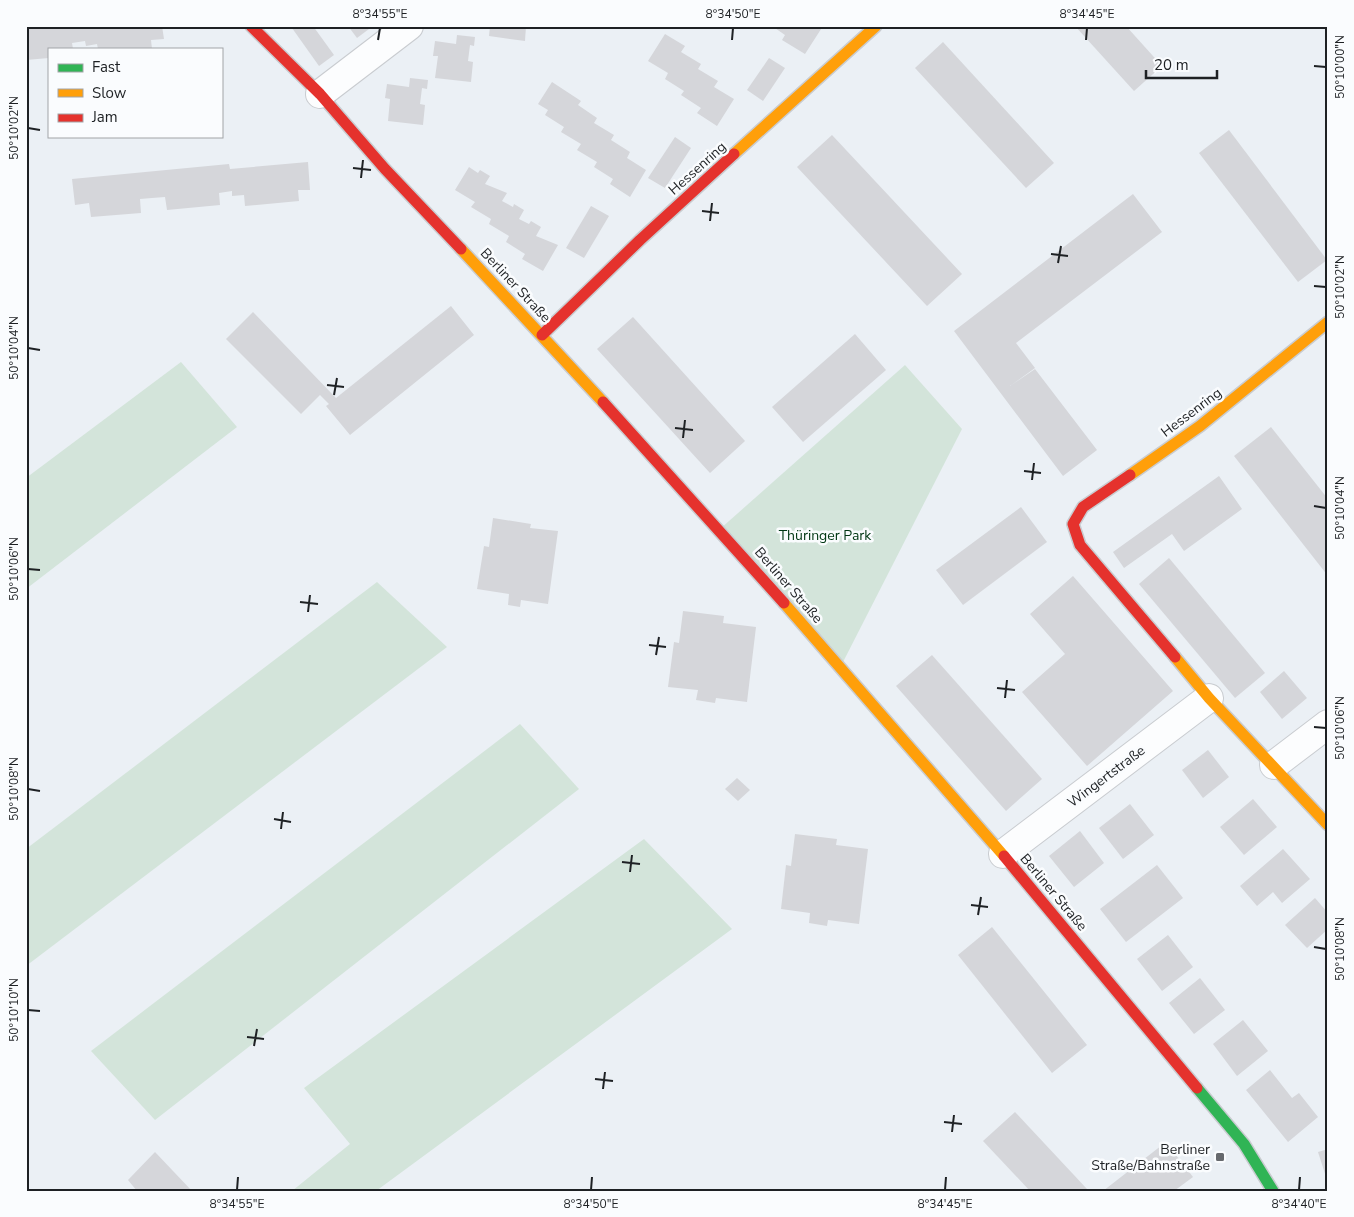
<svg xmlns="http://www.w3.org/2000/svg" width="1354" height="1217" font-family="'Nunito Sans',sans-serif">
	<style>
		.green { fill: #d3e4da }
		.building { fill: #d5d6da }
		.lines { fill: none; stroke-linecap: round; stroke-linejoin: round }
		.street-casing { stroke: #c9ccd0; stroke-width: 30 }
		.fast-casing { stroke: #c9ccd0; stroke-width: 14 }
		.slow-casing { stroke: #c9ccd0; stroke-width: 14 }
		.jam-casing { stroke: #c9ccd0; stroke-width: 14 }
		.street { stroke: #fcfdfe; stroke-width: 28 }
		.fast { stroke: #30b455; stroke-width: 11 }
		.slow { stroke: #ff9f0a; stroke-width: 11 }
		.jam { stroke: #e5322d; stroke-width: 11 }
		.ticks { fill: none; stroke: #1e2124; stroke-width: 2 }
		.poi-dot { fill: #66696d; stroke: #fafcfe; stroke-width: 2 }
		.labels { text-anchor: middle; stroke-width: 5; stroke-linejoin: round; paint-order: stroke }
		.street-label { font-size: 14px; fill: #1e2124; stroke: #fafcfe }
		.park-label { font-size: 14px; fill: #003713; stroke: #fafcfe }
		.poi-label { font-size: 14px; fill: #1e2124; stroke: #fafcfe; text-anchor: end }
		.neatline { fill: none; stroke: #1e2124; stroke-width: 2 }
		.ticks-label { font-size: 12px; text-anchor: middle; fill: #1e2124 }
	</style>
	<rect width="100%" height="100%" fill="#ebf0f5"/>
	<g class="green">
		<path d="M 181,362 L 237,427 L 26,589 L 26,478 Z"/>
		<path d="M 905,365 L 962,429 L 842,664 L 720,529 Z"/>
		<path d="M 377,582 L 447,647 L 26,966 L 26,849 Z"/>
		<path d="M 520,724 L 579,789 L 155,1120 L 91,1051 Z"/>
		<path d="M 644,839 L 732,929 L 376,1191 L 292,1191 L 350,1144 L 304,1088 Z"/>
	</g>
	<g class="building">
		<path d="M 26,26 L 162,26 L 164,39 L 151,40 L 152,49 L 98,49 L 97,44 L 86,46 L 85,41 L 72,43 L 73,49 L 49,49 L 49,58 L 26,60 Z"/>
		<path d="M 295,26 L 313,26 L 334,55 L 319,66 L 292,28 Z"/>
		<path d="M 348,26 L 373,26 L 357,38 Z"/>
		<path d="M 490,26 L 526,26 L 525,41 L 489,36 Z"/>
		<path d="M 772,26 L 823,26 L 805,54 L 782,40 L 785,35 Z"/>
		<path d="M 1075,26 L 1126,26 L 1162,66 L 1134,91 Z"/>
		<path d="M 665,34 L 685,46 L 681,52 L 701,64 L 698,69 L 718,81 L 714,87 L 734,99 L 717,126 L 697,113 L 701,108 L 681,95 L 684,91 L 665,79 L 668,73 L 648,61 Z"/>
		<path d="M 457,35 L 475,37 L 474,46 L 470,45 L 468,61 L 473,62 L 471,82 L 435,78 L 438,56 L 433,56 L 435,41 L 456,44 Z"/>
		<path d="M 943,42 L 1054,163 L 1026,188 L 915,68 Z"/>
		<path d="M 769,58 L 785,68 L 763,101 L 747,90 Z"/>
		<path d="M 410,78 L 428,80 L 427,89 L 422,88 L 420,104 L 425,105 L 423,125 L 388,121 L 390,99 L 385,98 L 387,84 L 409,87 Z"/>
		<path d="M 552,82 L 581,101 L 578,105 L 597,118 L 594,123 L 614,135 L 611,140 L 630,152 L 627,158 L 646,170 L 630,197 L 610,184 L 613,179 L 594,167 L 597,162 L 577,150 L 581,144 L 561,132 L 564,127 L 545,115 L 548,110 L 538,104 Z"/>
		<path d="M 1229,130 L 1327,260 L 1298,282 L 1199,153 Z"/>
		<path d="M 832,135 L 962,274 L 927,306 L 797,167 Z"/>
		<path d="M 675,137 L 691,148 L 665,188 L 648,178 Z"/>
		<path d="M 308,162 L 310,190 L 298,190 L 299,201 L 245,206 L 244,195 L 232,196 L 232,191 L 219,193 L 220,205 L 167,210 L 165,197 L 152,198 L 140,199 L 141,213 L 91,217 L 89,203 L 75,205 L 72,179 L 229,164 L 230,169 Z"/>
		<path d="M 469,167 L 478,173 L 480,170 L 490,176 L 485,184 L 507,193 L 502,201 L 513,207 L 514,204 L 524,210 L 519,219 L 529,224 L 531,221 L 541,227 L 536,236 L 558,245 L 543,271 L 522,259 L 525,254 L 506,242 L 509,236 L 489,224 L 491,219 L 471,207 L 475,202 L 455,190 Z"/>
		<path d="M 1133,194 L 1162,232 L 1016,343 L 1035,368 L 1010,386 L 1035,369 L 1097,450 L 1063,476 L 954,331 Z"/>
		<path d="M 591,206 L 609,216 L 584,258 L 566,248 Z"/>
		<path d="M 451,306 L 474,335 L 350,435 L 326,406 L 329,404 L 320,395 L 301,414 L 226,339 L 253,312 L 336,398 Z"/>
		<path d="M 633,317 L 745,441 L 710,473 L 597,349 Z"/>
		<path d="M 855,334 L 886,370 L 803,442 L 772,407 Z"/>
		<path d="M 1271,427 L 1328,499 L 1328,576 L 1234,456 Z"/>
		<path d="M 1219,476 L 1242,509 L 1184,551 L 1172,534 L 1124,568 L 1113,552 Z"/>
		<path d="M 1021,507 L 1047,542 L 963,605 L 936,570 Z"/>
		<path d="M 493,518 L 531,524 L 530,528 L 558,531 L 548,604 L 521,600 L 520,607 L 508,605 L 509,594 L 477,589 L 484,546 L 489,547 Z"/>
		<path d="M 1169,558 L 1265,673 L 1235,698 L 1139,584 Z"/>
		<path d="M 1073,576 L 1173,691 L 1087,766 L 1022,692 L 1065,654 L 1030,614 Z"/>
		<path d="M 683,611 L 724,616 L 723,623 L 756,627 L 747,702 L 716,698 L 715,703 L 696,700 L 698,690 L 668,687 L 674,642 L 679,643 Z"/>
		<path d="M 932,655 L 1042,779 L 1006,811 L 896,686 Z"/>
		<path d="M 1284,671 L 1307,698 L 1282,719 L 1260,692 Z"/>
		<path d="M 1208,750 L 1229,777 L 1203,798 L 1182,770 Z"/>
		<path d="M 737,778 L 750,790 L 738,801 L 725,789 Z"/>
		<path d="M 1253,799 L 1277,827 L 1244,855 L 1220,827 Z"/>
		<path d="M 1130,804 L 1154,835 L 1123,859 L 1099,828 Z"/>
		<path d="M 1080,831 L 1104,863 L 1074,887 L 1049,856 Z"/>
		<path d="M 795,834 L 837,839 L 836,845 L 868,849 L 859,924 L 828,920 L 827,926 L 809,923 L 810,913 L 781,909 L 786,865 L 791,866 Z"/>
		<path d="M 1283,849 L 1310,879 L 1282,903 L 1273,892 L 1257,906 L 1240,886 Z"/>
		<path d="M 1157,865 L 1183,898 L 1126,942 L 1100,909 Z"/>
		<path d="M 1315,898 L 1328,913 L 1328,929 L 1307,948 L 1285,925 Z"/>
		<path d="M 992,927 L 1087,1045 L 1052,1073 L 958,955 Z"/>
		<path d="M 1168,935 L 1193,967 L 1162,991 L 1137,959 Z"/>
		<path d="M 1200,978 L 1225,1010 L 1194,1034 L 1169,1003 Z"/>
		<path d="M 1243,1020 L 1268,1051 L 1237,1076 L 1213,1044 Z"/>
		<path d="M 1270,1070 L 1292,1098 L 1299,1093 L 1318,1117 L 1288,1142 L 1246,1090 Z"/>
		<path d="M 1015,1112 L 1087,1189 L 1084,1191 L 1030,1191 L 983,1141 Z"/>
		<path d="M 1166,1142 L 1193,1177 L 1174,1191 L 1103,1191 Z"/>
		<path d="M 1328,1149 L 1328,1180 L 1327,1180 L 1318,1152 Z"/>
		<path d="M 155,1152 L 192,1191 L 137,1191 L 128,1180 Z"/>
	</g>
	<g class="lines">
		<g class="street-casing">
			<g id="street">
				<path d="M 320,94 L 409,26"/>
				<path d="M 1274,765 L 1328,724"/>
				<path d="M 1003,854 L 1209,698"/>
			</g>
		</g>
		<g class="fast-casing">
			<path id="fast" d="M 1197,1088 L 1244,1144 L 1273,1191"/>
		</g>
		<g class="slow-casing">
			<g id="slow">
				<path d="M 734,154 L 876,26"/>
				<path d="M 461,249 L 603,402"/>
				<path d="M 1130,475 L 1200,426 L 1328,322"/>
				<path d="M 784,603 L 1004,856"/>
				<path d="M 1175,657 L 1209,698 L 1328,825"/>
			</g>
		</g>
		<g class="jam-casing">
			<g id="jam">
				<path d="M 251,26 L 320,94 L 385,169 L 461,249"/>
				<path d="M 542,335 L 640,240 L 734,154"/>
				<path d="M 603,402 L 784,603"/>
				<path d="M 1130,475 L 1083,507 L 1073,524 L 1080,545 L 1175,657"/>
				<path d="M 1004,856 L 1197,1088"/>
			</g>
		</g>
		<use href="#street" class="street"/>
		<use href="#fast" class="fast"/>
		<use href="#slow" class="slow"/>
		<use href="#jam" class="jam"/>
	</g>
	<path class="ticks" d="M 378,40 L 380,28M 732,40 L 733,28M 1086,40 L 1087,28M 1314,66 L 1326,67M 28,128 L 40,130M 353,168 L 371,170M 361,178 L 363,160M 702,211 L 719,213M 710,221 L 712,203M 1051,254 L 1068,256M 1058,263 L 1061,246M 1314,286 L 1326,287M 28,348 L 40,350M 327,385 L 344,387M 334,395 L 337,378M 675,428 L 693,430M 683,438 L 685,420M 1024,471 L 1041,473M 1032,480 L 1034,463M 1314,506 L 1326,508M 28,569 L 40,570M 300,602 L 318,604M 308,612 L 310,595M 649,645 L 666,647M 656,655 L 659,637M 997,688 L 1015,690M 1005,698 L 1007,680M 1314,727 L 1326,728M 28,789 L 40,791M 274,819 L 291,822M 281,829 L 283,812M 622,862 L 640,864M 630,872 L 632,855M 971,905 L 988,907M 978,915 L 981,897M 1314,947 L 1326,949M 28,1010 L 40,1011M 247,1037 L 264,1039M 254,1046 L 257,1029M 595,1079 L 613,1081M 603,1089 L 605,1072M 944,1122 L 962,1124M 952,1132 L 954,1115M 237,1190 L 238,1177M 591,1190 L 592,1177M 945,1190 L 946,1177M 1299,1190 L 1300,1177"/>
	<rect class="poi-dot" x="1215" y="1152" width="10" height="10" rx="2.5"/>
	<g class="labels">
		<g class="street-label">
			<text transform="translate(697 168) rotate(-42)" y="5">Hessenring</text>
			<text transform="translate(516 285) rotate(47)" y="5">Berliner Straße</text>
			<text transform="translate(1191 412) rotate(-37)" y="5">Hessenring</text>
			<text transform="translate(789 585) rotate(49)" y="5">Berliner Straße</text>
			<text transform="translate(1106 776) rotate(-37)" y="5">Wingertstraße</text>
			<text transform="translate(1054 892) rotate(50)" y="5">Berliner Straße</text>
		</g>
		<g class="park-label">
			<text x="825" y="540">Thüringer Park</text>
		</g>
		<g class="poi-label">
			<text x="1210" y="1154">Berliner<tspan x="1210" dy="16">Straße/Bahnstraße</tspan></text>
		</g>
	</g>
	<rect width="1354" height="1217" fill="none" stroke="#fafcfe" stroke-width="55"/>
	<rect x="48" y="48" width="175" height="90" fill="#fafcfe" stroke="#a2a4a7"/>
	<rect x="58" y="64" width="25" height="8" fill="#30b455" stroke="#a2a4a7"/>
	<text x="92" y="72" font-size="15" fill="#1e2124">Fast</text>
	<rect x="58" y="89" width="25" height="8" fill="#ff9f0a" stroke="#a2a4a7"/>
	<text x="92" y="98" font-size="15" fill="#1e2124">Slow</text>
	<rect x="58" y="114" width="25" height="8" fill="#e5322d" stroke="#a2a4a7"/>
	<text x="92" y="122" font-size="15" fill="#1e2124">Jam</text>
	<path d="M1146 70v8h71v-8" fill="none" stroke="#1e2124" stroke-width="2.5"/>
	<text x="1154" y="70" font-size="15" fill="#1e2124" stroke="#fafcfe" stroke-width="4" paint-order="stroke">20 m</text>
	<rect x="28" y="28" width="1298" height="1162" class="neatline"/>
	<g class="ticks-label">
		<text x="380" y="18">8°34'55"E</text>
		<text x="733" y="18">8°34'50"E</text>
		<text x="1087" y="18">8°34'45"E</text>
		<text transform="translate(1340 67) rotate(-90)" y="4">50°10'00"N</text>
		<text transform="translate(14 128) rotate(-90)" y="4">50°10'02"N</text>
		<text transform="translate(1340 287) rotate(-90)" y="4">50°10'02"N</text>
		<text transform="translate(14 348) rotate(-90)" y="4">50°10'04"N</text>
		<text transform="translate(1340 508) rotate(-90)" y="4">50°10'04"N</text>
		<text transform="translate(14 569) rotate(-90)" y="4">50°10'06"N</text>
		<text transform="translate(1340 728) rotate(-90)" y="4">50°10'06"N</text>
		<text transform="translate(14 789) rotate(-90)" y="4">50°10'08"N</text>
		<text transform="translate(1340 949) rotate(-90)" y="4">50°10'08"N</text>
		<text transform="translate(14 1010) rotate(-90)" y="4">50°10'10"N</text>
		<text x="237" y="1208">8°34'55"E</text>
		<text x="591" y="1208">8°34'50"E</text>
		<text x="945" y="1208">8°34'45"E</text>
		<text x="1299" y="1208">8°34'40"E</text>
	</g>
</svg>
